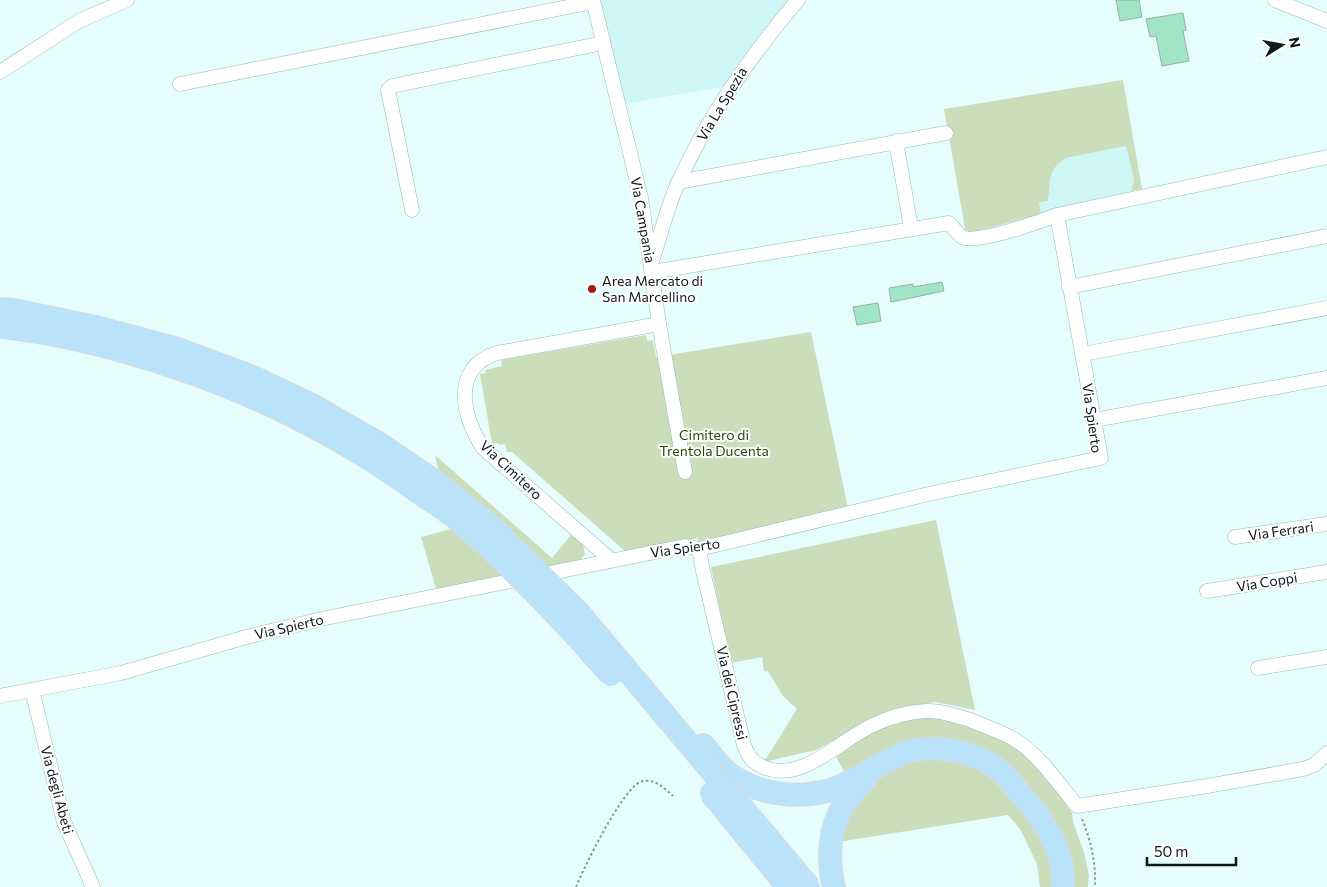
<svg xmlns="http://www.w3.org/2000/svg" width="1327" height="887" font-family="Commissioner,sans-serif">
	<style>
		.built { fill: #cef6f7 }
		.green { fill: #cbdebc }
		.building { fill: #a1e5c7; stroke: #99b1a5 }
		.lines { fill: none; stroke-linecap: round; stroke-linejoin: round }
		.minor-casing { stroke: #9ab6b7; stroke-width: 15 }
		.trunk-casing { stroke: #d8dada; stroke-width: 24 }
		.path { stroke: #88999a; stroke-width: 2; stroke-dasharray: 2.5 2.5; stroke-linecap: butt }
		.minor { stroke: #fff; stroke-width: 14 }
		.trunk { stroke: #bae2fa; stroke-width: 22 }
		.trunk-bridge-casing { stroke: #d8dada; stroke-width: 24; stroke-linecap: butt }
		.trunk-bridge { stroke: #bae2fa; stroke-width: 22 }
		.poi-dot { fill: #aa1813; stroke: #fff; stroke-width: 2 }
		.labels { text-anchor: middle; stroke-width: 4; stroke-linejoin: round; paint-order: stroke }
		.street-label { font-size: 14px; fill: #0e1819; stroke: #fff }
		.poi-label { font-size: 14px; fill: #0e1819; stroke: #fff; text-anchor: start }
		.park-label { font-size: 14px; fill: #2b450a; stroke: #fff }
	</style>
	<rect width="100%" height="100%" fill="#e6fdfe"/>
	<g class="built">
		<path d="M 599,0 L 791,0 L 727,86 L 624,104 Z"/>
		<path d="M 1127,146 L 1134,179 L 1131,191 L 1041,214 L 1039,203 L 1047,202 L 1049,198 L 1048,187 L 1051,174 L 1059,163 L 1066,158 Z"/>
	</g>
	<g class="green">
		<path d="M 1123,80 L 1142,189 L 1131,191 L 1134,179 L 1126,146 L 1066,158 C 1047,170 1051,181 1048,201 L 1039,203 L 1041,214 L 966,234 L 944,109 Z"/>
		<path d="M 811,332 L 848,508 L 700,545 L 698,538 L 626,552 L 512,452 L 507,452 L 505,444 L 499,445 L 498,443 L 492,444 L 480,374 L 486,373 L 485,370 L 502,366 L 501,360 L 646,335 L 647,341 L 653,340 L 656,357 Z"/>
		<path d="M 435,455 L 552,558 L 571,535 L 583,545 L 585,554 L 581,559 L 576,561 L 436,589 L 421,537 L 451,529 Z"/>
		<path d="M 936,520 L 975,710 L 935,702 L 893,709 L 816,750 L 764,762 L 797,709 L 782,695 L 768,671 L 764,672 L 762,657 L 731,663 L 711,567 Z"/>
		<path d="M 929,716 L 971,723 L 1023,752 L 1056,789 L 1072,813 L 1073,822 L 1084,852 L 1089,875 L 1088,887 L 1071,887 L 1068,859 L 961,744 L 847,777 L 834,753 L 884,725 Z"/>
		<path d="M 935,757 L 961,761 L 989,773 L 1036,825 L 1051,859 L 1054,887 L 1040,887 L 1037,864 L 1020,829 L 1008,815 L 838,842 L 862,788 L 910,760 Z"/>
	</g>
	<g class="building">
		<path d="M 1116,0 L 1139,0 L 1142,17 L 1120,21 Z"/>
		<path d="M 1183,13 L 1186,30 L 1183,31 L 1189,61 L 1162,66 L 1156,36 L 1150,37 L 1146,19 Z"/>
		<path d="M 942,282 L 944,291 L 891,302 L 889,288 L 913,284 L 913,287 Z"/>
		<path d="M 878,303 L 881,321 L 857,325 L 853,307 Z"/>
	</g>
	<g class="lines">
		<g class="minor-casing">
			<g id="minor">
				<path d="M 593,0 L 641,198 L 659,324 L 685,472"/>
				<path d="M 1275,0 L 1327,21"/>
				<path d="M 0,72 L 79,21 L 127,0"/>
				<path d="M 180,84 L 593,2"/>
				<path d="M 896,141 L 911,228"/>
				<path d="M 678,182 L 946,133"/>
				<path d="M 412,210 L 388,90 L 392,86 L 603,43"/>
				<path d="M 652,261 C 661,235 667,206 679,181 C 709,115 751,55 798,0"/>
				<path d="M 652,272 L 949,223 C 953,227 958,234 962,237 C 975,245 1041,221 1057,215 L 1327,157"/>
				<path d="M 1069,287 L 1327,236"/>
				<path d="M 1083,354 L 1327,308"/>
				<path d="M 1094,420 L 1327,378"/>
				<path d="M 1235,537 L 1327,524"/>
				<path d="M 699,549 L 703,571 L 744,745 C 749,758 753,763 766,768 C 802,782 841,740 871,726 C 887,718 908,712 926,711 C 940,710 957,716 970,720 C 984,726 999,731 1012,738 C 1036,751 1060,785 1077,806 L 1207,786 L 1303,769 L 1314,765 L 1327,753"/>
				<path d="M 611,560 L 483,448 C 462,417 451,367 497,353 L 659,324"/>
				<path d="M 1207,591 L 1327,572"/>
				<path d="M 1258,668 L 1327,657"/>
				<path d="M 32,690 L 64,822 L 93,887"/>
				<path d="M 0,696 L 121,673 L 250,636 L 326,618 L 685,546 L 699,549 L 933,493 L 1101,458 L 1057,215"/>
			</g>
		</g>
		<g class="trunk-casing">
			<g id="trunk">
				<path d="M 703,745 C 712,754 720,768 731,775 C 759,795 800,800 833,789 C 854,782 878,764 900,755 C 929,742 976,750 1000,771 C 1010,780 1019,792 1028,802 C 1048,827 1065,853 1063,887"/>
				<path d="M 834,887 C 827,859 829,829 844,804 C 850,794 859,786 867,777"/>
			</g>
		</g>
		<g class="path">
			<path d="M 1082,819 C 1091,841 1096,863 1095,887"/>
			<path d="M 576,887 C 584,867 622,790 640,782 C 654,777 664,788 673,796"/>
		</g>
		<use href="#minor" class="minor"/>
		<use href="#trunk" class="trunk"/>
		<g class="trunk-bridge-casing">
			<g id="trunk-bridge">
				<path d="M 0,309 L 13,310 L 96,327 L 175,348 L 253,377 L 312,405 L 378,443 L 440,485 L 492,527 L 579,613 L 809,887"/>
				<path d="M 0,327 C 41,331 82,340 122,351 C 230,381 326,425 417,491 C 431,501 447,510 460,522 C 515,569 564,621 611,675"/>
				<path d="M 711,793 L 788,887"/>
			</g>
		</g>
		<use href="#trunk-bridge" class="trunk-bridge"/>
	</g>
	<circle class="poi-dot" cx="592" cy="289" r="5"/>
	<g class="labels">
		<g class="street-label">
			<text transform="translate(722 104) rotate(-59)" y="5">Via La Spezia</text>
			<text transform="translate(643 220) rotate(80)" y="5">Via Campania</text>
			<text transform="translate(1092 418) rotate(82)" y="5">Via Spierto</text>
			<text transform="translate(511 470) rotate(43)" y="5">Via Cimitero</text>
			<text transform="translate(1281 531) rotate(-8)" y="5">Via Ferrari</text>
			<text transform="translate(685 548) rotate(-8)" y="5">Via Spierto</text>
			<text transform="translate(1267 582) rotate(-9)" y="5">Via Coppi</text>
			<text transform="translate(289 627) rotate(-13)" y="5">Via Spierto</text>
			<text transform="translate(732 693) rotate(77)" y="5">Via dei Cipressi</text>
			<text transform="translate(57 790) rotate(75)" y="5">Via degli Abeti</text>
		</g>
		<g class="poi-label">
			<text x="602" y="286">Area Mercato di<tspan x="602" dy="16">San Marcellino</tspan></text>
		</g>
		<g class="park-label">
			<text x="714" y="440">Cimitero di<tspan x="714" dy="16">Trentola Ducenta</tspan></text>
		</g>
	</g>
	<g transform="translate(1282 45) rotate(79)" stroke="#ffffff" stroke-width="4" paint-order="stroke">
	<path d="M0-4L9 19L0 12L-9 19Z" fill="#0e1819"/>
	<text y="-8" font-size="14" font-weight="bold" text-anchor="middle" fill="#0e1819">N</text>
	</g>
	<path d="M1147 857v8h89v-8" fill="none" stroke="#0e1819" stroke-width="2.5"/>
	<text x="1154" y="857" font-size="15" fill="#0e1819" stroke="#ffffff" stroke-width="4" paint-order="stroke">50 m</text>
</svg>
